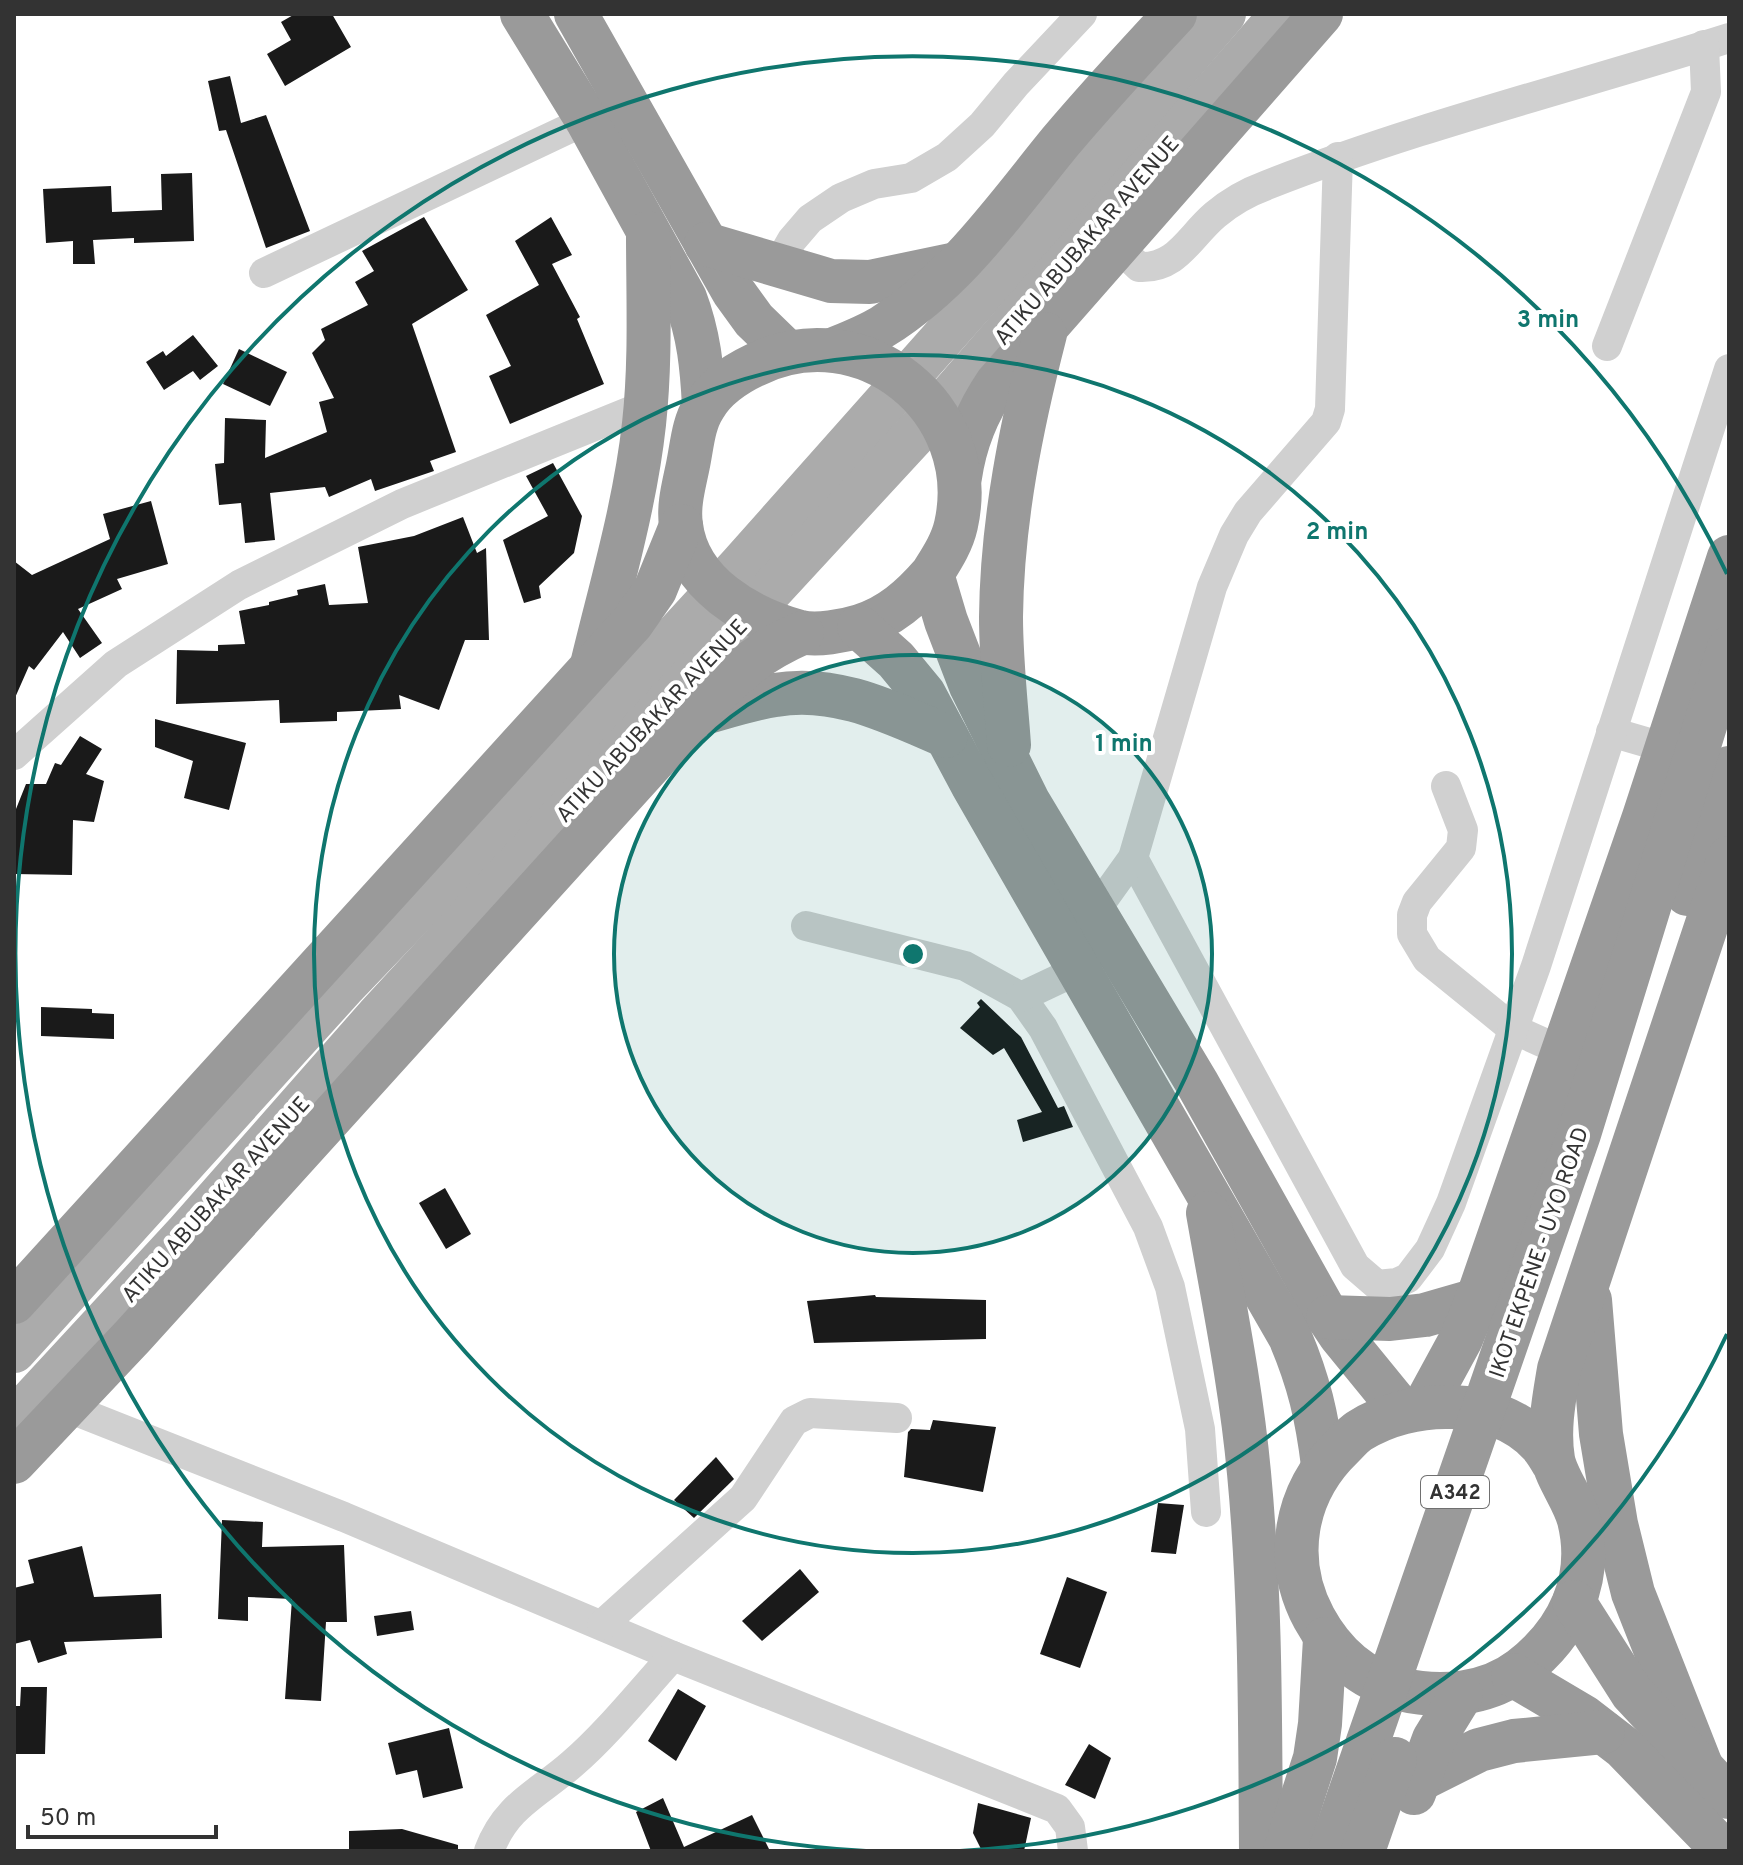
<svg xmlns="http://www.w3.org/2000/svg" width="1743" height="1865" font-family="Overpass,sans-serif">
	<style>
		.building { fill: #1a1a1a }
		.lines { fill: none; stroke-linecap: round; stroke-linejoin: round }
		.street { stroke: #d0d0d0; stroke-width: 30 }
		.primary { stroke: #ababab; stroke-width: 44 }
		.highway { stroke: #9a9a9a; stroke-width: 44 }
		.ring { fill: none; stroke: #0f766e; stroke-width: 4 }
		.labels { text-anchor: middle; stroke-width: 8; stroke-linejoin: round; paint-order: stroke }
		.shield { fill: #fff; stroke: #707070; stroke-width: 2 }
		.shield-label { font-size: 20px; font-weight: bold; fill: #333 }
		.street-label { font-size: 22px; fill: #333; stroke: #fff }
		.centre { fill: #0f766e; stroke: #fff; stroke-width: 4 }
		.ring-label { font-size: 24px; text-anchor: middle; font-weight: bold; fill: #0f766e; stroke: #fff; stroke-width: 8; stroke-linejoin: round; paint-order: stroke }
	</style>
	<rect width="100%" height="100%" fill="#fff"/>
	<g class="building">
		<path d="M 295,14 L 332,14 L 351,47 L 285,86 L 267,54 L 291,40 L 281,22 Z"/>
		<path d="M 230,76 L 241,123 L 266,115 L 310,231 L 266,248 L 226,130 L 219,131 L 208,81 Z"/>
		<path d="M 192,173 L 194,241 L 134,243 L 134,238 L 93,240 L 95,264 L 73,264 L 73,241 L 46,243 L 43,189 L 111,186 L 112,212 L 162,210 L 161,174 Z"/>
		<path d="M 424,217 L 468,290 L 412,324 L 456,452 L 430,461 L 434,471 L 375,491 L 371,479 L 329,497 L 325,487 L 270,493 L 275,540 L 245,543 L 241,503 L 219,505 L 215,464 L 224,463 L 225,418 L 266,420 L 265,458 L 327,432 L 319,402 L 334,398 L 312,353 L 325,340 L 321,329 L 368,305 L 355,282 L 374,271 L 362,251 Z"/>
		<path d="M 551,217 L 572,255 L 552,264 L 580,317 L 577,319 L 604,384 L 510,424 L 489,376 L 511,366 L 486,315 L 539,285 L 515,241 Z"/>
		<path d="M 193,335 L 218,366 L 200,380 L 193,371 L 164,390 L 146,362 L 163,351 L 166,356 Z"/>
		<path d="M 239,349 L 287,372 L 270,406 L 223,384 Z"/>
		<path d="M 553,463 L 582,516 L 574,553 L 539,586 L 541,598 L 524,603 L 503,540 L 548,516 L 526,476 Z"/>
		<path d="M 151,501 L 168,564 L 117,579 L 122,589 L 78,609 L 102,643 L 80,658 L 63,632 L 34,670 L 29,666 L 14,700 L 14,561 L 32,575 L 110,539 L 103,514 Z"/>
		<path d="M 463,517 L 477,553 L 486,548 L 489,640 L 465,640 L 439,710 L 399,695 L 401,709 L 337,712 L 337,721 L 280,723 L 279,700 L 176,704 L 177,650 L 218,651 L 218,645 L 245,644 L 239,611 L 269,605 L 269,602 L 298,595 L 297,590 L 325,584 L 329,605 L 368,603 L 358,547 L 414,536 Z"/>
		<path d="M 155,719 L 246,743 L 229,810 L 184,798 L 193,761 L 155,747 Z"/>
		<path d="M 80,736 L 102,749 L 86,774 L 104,781 L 94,822 L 73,820 L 72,875 L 14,874 L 14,814 L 26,784 L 46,784 L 55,763 L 61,765 Z"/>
		<path d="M 981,999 L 1021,1037 L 1058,1108 L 1064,1106 L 1073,1127 L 1023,1142 L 1017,1120 L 1042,1112 L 1004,1048 L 993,1055 L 960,1028 L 980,1007 L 977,1003 Z"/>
		<path d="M 41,1007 L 92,1009 L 92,1013 L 114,1014 L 114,1039 L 41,1036 Z"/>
		<path d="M 445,1188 L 471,1234 L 446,1249 L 419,1203 Z"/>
		<path d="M 875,1295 L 876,1297 L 986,1300 L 986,1339 L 814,1343 L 807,1301 Z"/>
		<path d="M 933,1420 L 996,1427 L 983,1492 L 904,1477 L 908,1432 L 911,1429 L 930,1430 Z"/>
		<path d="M 716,1457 L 734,1479 L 694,1518 L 674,1500 Z"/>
		<path d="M 1158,1503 L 1184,1505 L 1176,1554 L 1151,1552 Z"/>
		<path d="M 222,1520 L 263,1522 L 262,1547 L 344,1545 L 347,1622 L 326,1622 L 321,1701 L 285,1699 L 292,1599 L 248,1597 L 248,1621 L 218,1619 Z"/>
		<path d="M 82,1546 L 94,1597 L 161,1594 L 162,1638 L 64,1642 L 67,1654 L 38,1663 L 30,1640 L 14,1644 L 14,1588 L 34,1583 L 28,1560 Z"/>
		<path d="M 800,1569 L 819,1592 L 762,1641 L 742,1621 Z"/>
		<path d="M 1067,1577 L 1107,1592 L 1080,1668 L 1040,1654 Z"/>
		<path d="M 411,1611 L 414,1630 L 377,1636 L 374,1616 Z"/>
		<path d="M 21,1687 L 47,1687 L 45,1754 L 14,1754 L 14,1706 L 20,1706 Z"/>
		<path d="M 678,1689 L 706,1706 L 676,1761 L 648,1741 Z"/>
		<path d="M 449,1728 L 463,1788 L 423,1798 L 417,1770 L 396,1775 L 388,1743 Z"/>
		<path d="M 1089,1744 L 1111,1758 L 1095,1799 L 1065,1785 Z"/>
		<path d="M 663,1798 L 684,1847 L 752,1815 L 770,1851 L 651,1851 L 636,1812 Z"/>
		<path d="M 978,1803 L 1031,1818 L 1024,1851 L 981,1849 L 973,1833 Z"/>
		<path d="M 402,1829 L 458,1845 L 458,1851 L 349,1851 L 349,1831 Z"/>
	</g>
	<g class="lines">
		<g class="street">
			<path d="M 1118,247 L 1139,267 C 1177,269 1189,237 1215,215 C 1230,202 1248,192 1267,185 C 1417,126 1575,87 1729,38"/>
			<path d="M 777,266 L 792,240 L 810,219 L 841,198 L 874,184 L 911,178 L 947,157 L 982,125 L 1016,84 L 1082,14"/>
			<path d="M 264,273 L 587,120"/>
			<path d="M 1607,346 L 1706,92 L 1704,45"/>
			<path d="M 1611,732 L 1666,748"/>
			<path d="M 14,755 L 116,664 L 239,585 L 402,504 L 646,405"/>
			<path d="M 1446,786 L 1463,830 L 1461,848 L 1417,902 L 1412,915 L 1412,934 L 1427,959 L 1513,1029 L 1564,1052"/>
			<path d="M 1133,858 L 1355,1266 L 1377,1285 L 1397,1283 L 1408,1278 L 1430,1249 L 1451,1203 L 1536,966 L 1729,369"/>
			<path d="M 1095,911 L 1133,858 L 1212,587 L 1234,535 L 1248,512 L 1326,422 L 1330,409 L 1338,157"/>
			<path d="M 806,926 L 965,966 L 1021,997 L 1043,1028 L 1148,1227 L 1170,1287 L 1200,1429 L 1206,1512"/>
			<path d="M 1021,997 L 1078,970"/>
			<path d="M 66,1407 L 344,1517 L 673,1656 L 1057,1809 L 1070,1827 L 1073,1851"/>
			<path d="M 602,1625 L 743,1498 L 794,1421 L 810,1413 L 897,1418"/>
			<path d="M 489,1851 C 506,1805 538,1794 572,1764 C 607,1734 642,1690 673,1656"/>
		</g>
		<g class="primary">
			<path d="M 14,1351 L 344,986 L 579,741 L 740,566 L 1059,207 L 1224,14"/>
			<path d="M 14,1420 L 186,1234 L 377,1017 L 955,391 L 1282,14"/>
		</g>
		<g class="highway">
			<path d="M 522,14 L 587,120 L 685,298 C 699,335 702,367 704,406"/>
			<path d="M 576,14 L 733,291 L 754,320 L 787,352"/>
			<path d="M 706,244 L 831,281 L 870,282 L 956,264"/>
			<path d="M 832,350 C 849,343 867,336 882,327 C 956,281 1006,208 1060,142 C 1097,98 1136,56 1175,14"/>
			<path d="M 960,477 C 965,442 977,412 997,383 L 1321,14"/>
			<path d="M 932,574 C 912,597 890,617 860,626 C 844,631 817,636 800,632 C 748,618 688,584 681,525 C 678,505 684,485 688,465 C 692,446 693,424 704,407 C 715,388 736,374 755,365 C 862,312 982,408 956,525 C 952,543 942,558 932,574 L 946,621 L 971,686 L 1028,801 L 1197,1083 L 1328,1317 L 1340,1335 L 1402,1411"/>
			<path d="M 859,627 L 896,660 L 924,694 L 972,784 L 1290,1337 C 1309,1382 1317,1416 1323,1465"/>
			<path d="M 592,665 C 611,586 635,506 644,424 C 651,361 648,297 648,233"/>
			<path d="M 697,715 C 723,708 749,699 775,695 C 836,684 892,713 946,736"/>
			<path d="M 1009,745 C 1006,703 1001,660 1001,617 C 1002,521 1021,427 1045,334"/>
			<path d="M 1687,894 L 1729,768"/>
			<path d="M 1208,1213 C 1223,1299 1241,1386 1249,1473 C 1261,1599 1260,1725 1261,1851"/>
			<path d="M 1590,1300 L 1601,1434 L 1616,1524 L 1633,1593 L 1702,1768"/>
			<path d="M 14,1302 L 632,623 L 655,590 L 681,526"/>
			<path d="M 1328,1317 L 1390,1319 L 1425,1315 L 1477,1300"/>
			<path d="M 1424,1407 L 1461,1339 L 1477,1300 L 1644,817 L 1729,557"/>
			<path d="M 14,1462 L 133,1336 L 706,703 C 741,669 757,653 802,633"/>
			<path d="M 1553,1463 C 1549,1456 1545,1449 1539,1443 C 1495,1396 1411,1398 1359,1431 C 1353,1435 1347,1442 1342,1447 C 1294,1493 1283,1560 1314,1618 C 1333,1653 1362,1679 1400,1689 C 1440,1699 1487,1695 1521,1669 C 1568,1633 1594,1580 1579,1520 C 1574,1500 1556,1477 1553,1459 C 1548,1429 1554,1399 1559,1369 L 1729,858"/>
			<path d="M 1574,1602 L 1632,1693 L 1729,1797"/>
			<path d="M 1513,1675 L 1584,1717 L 1623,1747 L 1724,1851"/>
			<path d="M 1419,1780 L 1479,1750 L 1514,1741 L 1603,1732"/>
			<path d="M 1414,1793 L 1434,1739 L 1461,1695"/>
			<path d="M 1285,1851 L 1315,1758 L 1320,1724 L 1325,1639"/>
			<path d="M 1330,1851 L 1579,1134 L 1729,648"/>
			<path d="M 1363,1851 L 1395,1759"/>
		</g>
	</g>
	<circle cx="913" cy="954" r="299" fill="#0f766e" fill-opacity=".12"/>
	<g class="ring">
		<circle cx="913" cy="954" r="299"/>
		<circle cx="913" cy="954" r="599"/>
		<path d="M1727 1334A898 898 0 0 1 960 1851M866 1851A898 898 0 1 1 1727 574"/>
	</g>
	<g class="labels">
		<rect class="shield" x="1421" y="1476" width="68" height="32" rx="6"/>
		<g class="shield-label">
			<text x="1455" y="1499">A342</text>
		</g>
		<g class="street-label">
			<text transform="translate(1086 240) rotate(-49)" y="8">ATIKU ABUBAKAR AVENUE</text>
			<text transform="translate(651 720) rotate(-47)" y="8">ATIKU ABUBAKAR AVENUE</text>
			<text transform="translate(215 1199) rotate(-48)" y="8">ATIKU ABUBAKAR AVENUE</text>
			<text transform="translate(1538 1252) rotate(-71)" y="8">IKOT EKPENE - UYO ROAD</text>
		</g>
	</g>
	<circle cx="913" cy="954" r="12" class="centre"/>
	<g class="ring-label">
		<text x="1548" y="327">3 min</text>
		<text x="1337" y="539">2 min</text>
		<text x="1124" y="751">1 min</text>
	</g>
	<rect width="1743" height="1865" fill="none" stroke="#333333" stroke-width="32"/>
	<path d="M28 1825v12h188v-12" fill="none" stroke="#333333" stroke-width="4"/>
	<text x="40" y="1825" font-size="24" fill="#333333" stroke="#ffffff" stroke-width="6" paint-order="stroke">50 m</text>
</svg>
